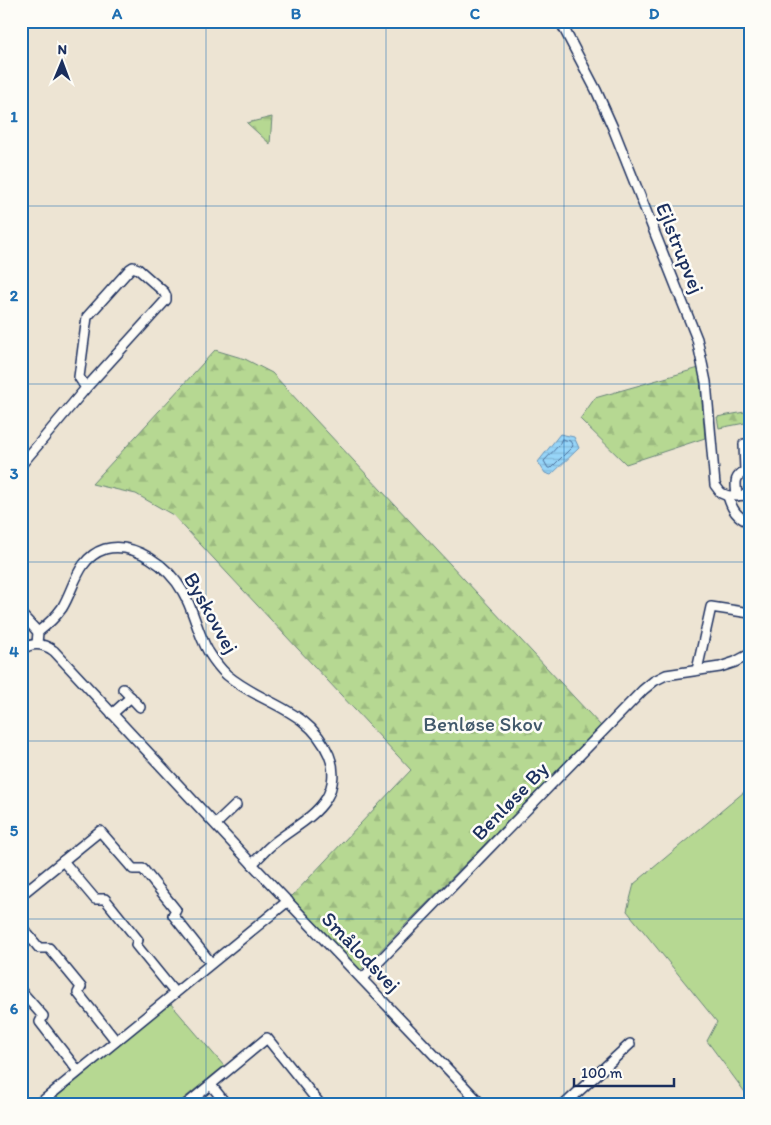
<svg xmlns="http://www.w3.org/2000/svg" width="771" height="1125" font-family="Itim,sans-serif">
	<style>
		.green { fill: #b6d892; stroke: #688478 }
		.forest { fill: url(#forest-firs); stroke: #688478 }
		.water { fill: url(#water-rules); stroke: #6593ba }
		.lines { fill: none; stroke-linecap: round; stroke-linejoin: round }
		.shore { stroke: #4d719c; stroke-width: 1 }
		.minor-casing { stroke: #1b2f5e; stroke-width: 12 }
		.minor { stroke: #fdfcf7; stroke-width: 9 }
		.grid { fill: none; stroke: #1f6fb2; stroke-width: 1; stroke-opacity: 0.55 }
		.labels { text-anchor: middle; stroke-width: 5; stroke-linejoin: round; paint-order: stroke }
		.street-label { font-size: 21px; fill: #1b2f5e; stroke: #fdfcf7 }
		.park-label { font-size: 21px; fill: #42596b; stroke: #fdfcf7 }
		.neatline { fill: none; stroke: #1f6fb2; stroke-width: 2 }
		.grid-label { font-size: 16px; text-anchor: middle; font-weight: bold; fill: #1f6fb2 }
	</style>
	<defs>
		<pattern id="forest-firs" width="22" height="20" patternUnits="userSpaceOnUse" patternTransform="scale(1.25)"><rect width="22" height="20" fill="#b6d892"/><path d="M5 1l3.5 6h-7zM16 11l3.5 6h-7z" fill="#9cba80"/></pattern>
		<pattern id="water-rules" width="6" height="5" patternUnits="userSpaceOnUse" patternTransform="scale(1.25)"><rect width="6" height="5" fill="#97d5f8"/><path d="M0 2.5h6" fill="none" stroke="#82b7d7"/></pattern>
	</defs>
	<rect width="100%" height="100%" fill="#ede4d3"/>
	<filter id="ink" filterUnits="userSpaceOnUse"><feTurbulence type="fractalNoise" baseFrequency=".02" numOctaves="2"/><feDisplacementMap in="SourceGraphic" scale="10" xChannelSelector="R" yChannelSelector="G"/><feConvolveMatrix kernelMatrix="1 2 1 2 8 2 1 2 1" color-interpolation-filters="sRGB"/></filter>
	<g filter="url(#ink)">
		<g class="green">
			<path d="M 750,787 L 750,1099 L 707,1041 L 717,1022 L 627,911 L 634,884 Z"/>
			<path d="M 170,1003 L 224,1066 L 177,1104 L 48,1104 Z"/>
		</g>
		<g class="forest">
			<path d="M 272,117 L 270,144 L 247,123 Z"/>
			<path d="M 215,350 L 245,359 L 272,373 L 601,726 L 361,970 L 291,897 L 411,770 L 173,515 L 136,494 L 92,484 Z"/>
			<path d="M 699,368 L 705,438 L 626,464 L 580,419 L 595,398 Z"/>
			<path d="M 750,411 L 750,422 L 719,428 L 717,417 Z"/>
		</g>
		<path class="water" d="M 560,434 L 574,437 L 579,448 L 551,475 L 545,473 L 538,462 Z"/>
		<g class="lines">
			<path class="shore" d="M 562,439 L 570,441 L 573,446 L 551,468 L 548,468 L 544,461 L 559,445 Z"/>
			<g class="minor-casing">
				<g id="minor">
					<path d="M 560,21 L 596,90 L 613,128 L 697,339 L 706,382 L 715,485 L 721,493 L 728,496"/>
					<path d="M 21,465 L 86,388 L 166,300 L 166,296 L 164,292 L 138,269 L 133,267 L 130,269 L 87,317 L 79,377 L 86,388"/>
					<path d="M 750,495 L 728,496 C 732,510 737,517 750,523"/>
					<path d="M 737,496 C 736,483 733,478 745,471 L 744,444"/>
					<path d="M 21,614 L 38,632"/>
					<path d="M 37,644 L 38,632 C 47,625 55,618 62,608 C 75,587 77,558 105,549 C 135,541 169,567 183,592 C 194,611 197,632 208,651 C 213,659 220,669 227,675 C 262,705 309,708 329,755 C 335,769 334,786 326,799 C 314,818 291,829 274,843 C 266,849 260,857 252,864"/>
					<path d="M 21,650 C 32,642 43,643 54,651 L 252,864 L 481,1104"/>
					<path d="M 697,670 L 711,607 L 750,613"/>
					<path d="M 123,689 L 140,707"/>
					<path d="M 112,714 L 131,697"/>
					<path d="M 216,824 L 236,805"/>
					<path d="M 63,861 L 95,899 L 105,899 L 138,940 L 136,945 L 175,993"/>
					<path d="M 21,895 L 100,831 L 133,869 L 143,869 L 176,910 L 173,915 L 211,963"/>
					<path d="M 21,926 L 39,948 L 49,948 L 81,987 L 78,993 L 116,1041"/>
					<path d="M 362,979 L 643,690 L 654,681 L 666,675 L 720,667 L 735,662 L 750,654"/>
					<path d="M 21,991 L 43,1016 L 40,1022 L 78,1071"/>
					<path d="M 211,1085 L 226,1104"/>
					<path d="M 39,1104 L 288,901"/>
					<path d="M 187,1104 L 267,1038 L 320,1104"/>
					<path d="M 565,1104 L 630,1044"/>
				</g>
			</g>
			<use href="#minor" class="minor"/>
		</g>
	</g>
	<path class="grid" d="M 206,21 L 206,1104M 386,21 L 386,1104M 564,21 L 564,1104M 21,206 L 750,206M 21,384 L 750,384M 21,562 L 750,562M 21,741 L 750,741M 21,919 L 750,919"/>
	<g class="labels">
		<g class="street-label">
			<text transform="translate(680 248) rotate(68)" y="7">Ejlstrupvej</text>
			<text transform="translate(211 613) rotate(61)" y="7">Byskovvej</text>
			<text transform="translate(510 801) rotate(-46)" y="7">Benløse By</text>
			<text transform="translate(361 952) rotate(46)" y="7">Smålodsvej</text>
		</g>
		<g class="park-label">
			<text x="483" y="731">Benløse Skov</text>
		</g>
	</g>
	<rect width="771" height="1125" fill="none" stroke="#fdfcf7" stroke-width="55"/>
	<g transform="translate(62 62) rotate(1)" stroke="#fdfcf7" stroke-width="4" paint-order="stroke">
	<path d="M0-4L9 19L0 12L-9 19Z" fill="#1b2f5e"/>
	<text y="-8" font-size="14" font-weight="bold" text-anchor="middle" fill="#1b2f5e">N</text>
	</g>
	<path d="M574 1078v8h100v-8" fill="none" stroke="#1b2f5e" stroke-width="2.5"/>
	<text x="581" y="1078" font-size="15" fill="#1b2f5e" stroke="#fdfcf7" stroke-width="4" paint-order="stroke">100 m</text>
	<rect x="28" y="28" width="716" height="1070" class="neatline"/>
	<g class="grid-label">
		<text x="117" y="19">A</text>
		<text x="296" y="19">B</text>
		<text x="475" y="19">C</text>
		<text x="654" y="19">D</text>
		<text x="14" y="122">1</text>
		<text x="14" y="301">2</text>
		<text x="14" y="479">3</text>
		<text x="14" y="657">4</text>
		<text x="14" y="836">5</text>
		<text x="14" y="1014">6</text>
	</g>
</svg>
